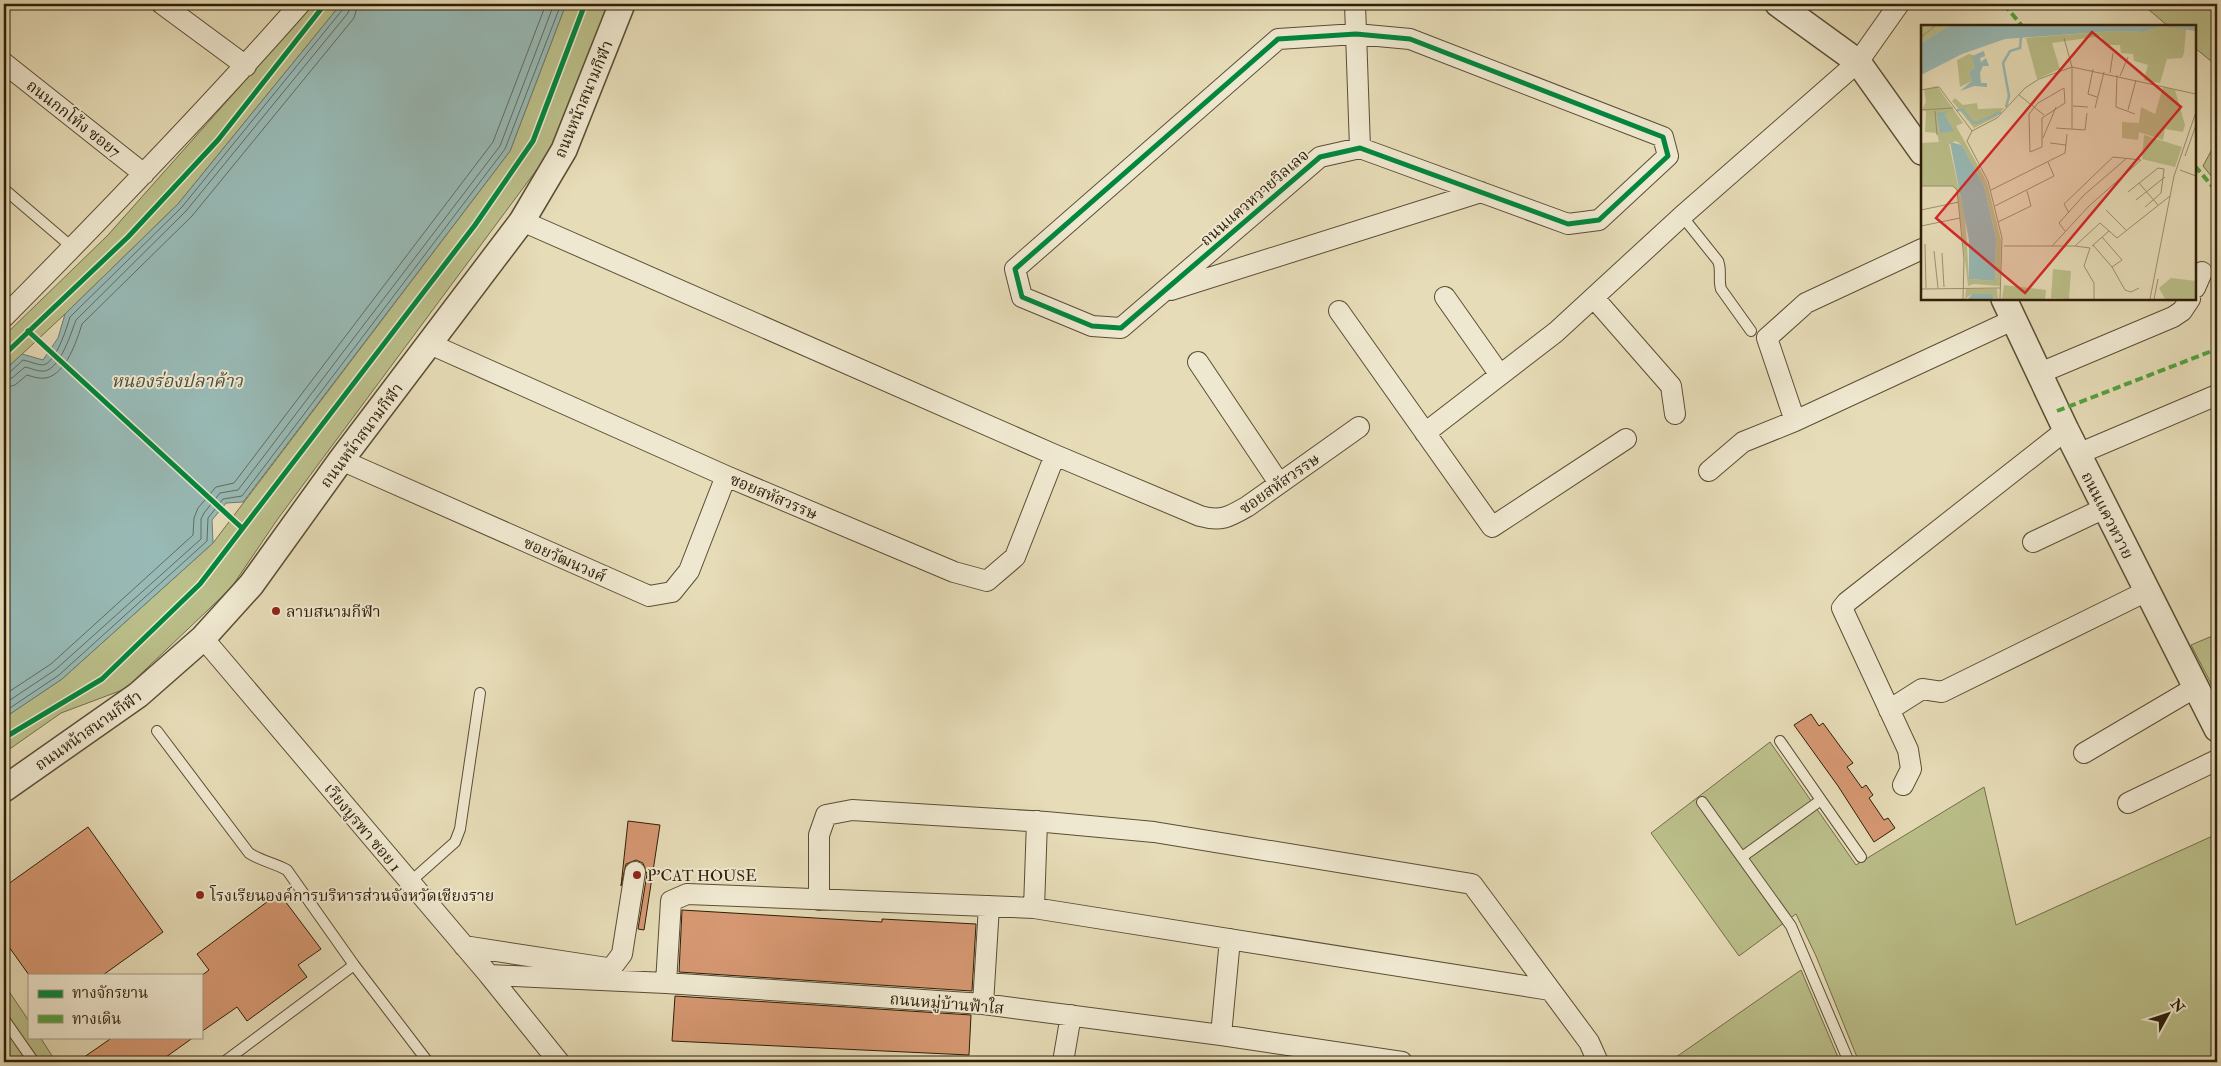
<svg xmlns="http://www.w3.org/2000/svg" width="2221" height="1066" viewBox="0 0 2221 1066" font-family="'IM FELL Double Pica','Noto Serif Thai',serif">
  <rect width="100%" height="100%" fill="#e6dcb7"/>
  <filter id="stains"><feTurbulence type="fractalNoise" baseFrequency=".004" numOctaves="4"/><feColorMatrix values="0 0 0 0 .2 0 0 0 0 .09 0 0 0 0 .02 0 0 0 .5 -.17"/></filter>
  <radialGradient id="worn" r=".72"><stop offset=".6" stop-color="#630" stop-opacity="0"/><stop offset="1" stop-color="#630" stop-opacity=".3"/></radialGradient>
  <path fill="#bbbf8a" stroke="#746e49" d="M310 4H341L178 204 65 314 4 371V336L108 235 251 74Z
    M566 4H612L552 149 277 520 231 588 125 689 61 713 4 753V718L62 679 213 543 510 151Z
    M2142 4H2214L2217 7V66L2195 48V26H2168Z
    M2217 140V183L2203 166Z
    M2217 634V695L2191 645Z
    M1770 742 1856 865 1984 787 2016 925 2217 834V1047L2207 1062H1859L1816 956 1796 914 1739 956 1651 833Z
    M1801 970 1840 1062H1669Z
    M4 984 29 1021V1037H40L56 1062H4Z"/>
  <path fill="#98bab6" stroke="#6d7c70" d="M341 4H566L510 151 243 502 226 503 212 520 213 543 62 679 4 718V371L22 354 43 360 58 338 65 314 178 204Z"/>
  <g fill="none" stroke-linecap="round" stroke-linejoin="round">
    <path stroke="#626c5f" stroke-width="1" d="M4 374 9 373 23 360C29 361 37 365 43 365 56 363 67 327 70 317L182 207 343 9 345 4
      M4 380 12 378 25 367C31 368 38 372 45 371 61 367 71 333 76 320L186 211 348 13 351 4
      M4 388 15 385 27 375C33 377 40 379 46 378 66 374 77 340 82 324L192 216 354 18 358 4
      M4 695 51 664 193 535 194 518 198 508 216 487 234 483 493 142 546 4
      M4 704 55 670 201 539V519L204 513 220 493 238 490 500 146 554 4
      M4 712 59 675 207 541 208 518 223 499 242 496 505 149 561 4"/>
  </g>
  <path fill="#d69872" stroke="#2d1e08" d="M1811 714 1819 726 1823 723 1845 753 1853 763 1847 767 1862 788 1866 785 1873 795 1869 798 1884 820 1888 818 1895 828 1874 842 1838 786 1794 725Z
    M628 821 660 825 644 930 638 929 647 874 643 863 636 860 626 864 621 886Z
    M88 827 163 932 103 975H29L4 940V887Z
    M279 893 321 949 298 965 307 977 247 1021 237 1007 201 1032V976L209 970 197 954Z
    M682 910 882 922V919L976 924 972 991 679 972Z
    M675 996 971 1015 969 1055 672 1041Z
    M113 1037H194L159 1062H77Z"/>
  <g fill="none" stroke-linecap="round" stroke-linejoin="round">
    <g stroke="#5b4e34" stroke-width="12">
      <path id="service" d="M4 189 73 248
        M1682 216 1718 261C1722 270 1718 279 1721 289L1751 331
        M157 731 249 853C261 861 274 863 287 870L354 965 428 1062
        M1821 800 1861 857
        M1702 802 1791 926 1849 1062
        M1742 857 1821 800 1780 741
        M410 882 455 842 460 829 480 693
        M4 1019 34 1062
        M224 1062 354 965"/>
    </g>
    <g stroke="#5b4e34" stroke-width="22">
      <path id="minor" d="M162 4 246 66
        M1355 4 1360 148
        M1356 34 1410 39 1663 137 1668 156 1599 220 1568 224 1360 148 1320 157 1121 328 1092 326 1022 297 1015 269 1278 39Z
        M4 63 144 174
        M522 221 1055 455 1200 516C1221 522 1229 517 1248 506L1359 427
        M2195 288 2202 272
        M1171 290 1481 192
        M1445 297 1500 375
        M1594 298 1671 386 1675 414
        M1339 311 1492 527 1626 439
        M4 317C105 215 205 112 300 4
        M430 344 726 476 954 572 987 581 1015 557 1055 455
        M1198 362 1279 483
        M2040 373 2173 317 2182 311 2190 299
        M1795 421 1767 338 1806 303 1922 249
        M1425 433 1556 332 1682 216 1858 62 1899 4
        M2078 454 2217 395
        M341 460 649 596 672 592 689 571 726 476
        M1709 471 1743 442 1795 421 2015 319
        M2033 542 2105 508
        M203 638 489 975 559 1062
        M1889 710 1922 689 1942 692 2147 591
        M2084 753 2196 687
        M1903 785 1911 769 1908 750 1842 608 1847 602 2066 430
        M2128 803 2217 760
        M819 900V835L826 815 852 810 1046 822 1154 832 1472 884 1589 1042 1598 1062
        M1034 908 1037 821
        M464 946 607 968 613 966 622 954 635 872
        M489 975 666 983 983 1004 1221 1035 1402 1062
        M666 983 671 901 687 894 1034 908 1550 990
        M983 1004 989 906
        M1221 1035 1230 939
        M1063 1062 1071 1015"/>
    </g>
    <g stroke="#5b4e34" stroke-width="28">
      <path id="tertiary" d="M1778 4 1858 62 1922 152
        M2004 299 2066 430 2217 729
        M4 789 138 695 203 638 251 585 341 460 522 221 564 150 622 4"/>
    </g>
    <use href="#service" stroke="#efe8d0" stroke-width="10"/>
    <use href="#minor" stroke="#efe8d0" stroke-width="20"/>
    <use href="#tertiary" stroke="#efe8d0" stroke-width="25"/>
    <path stroke="#52a23e" stroke-width="4" stroke-dasharray="8 4" stroke-linecap="butt" d="M2004 4 2022 26
      M2195 166 2217 192
      M2057 411 2217 349
      M2007 1057 2009 1062"/>
    <g stroke="#efe8d0" stroke-width="8">
      <path id="cycleway" d="M1356 34 1410 39 1663 137 1668 156 1599 220 1568 224 1360 148 1320 157 1121 328 1092 326 1022 297 1015 269 1278 39Z
        M28 331 242 528
        M4 355 128 237 218 140 325 4
        M4 738 102 679 200 584 475 225 533 141 585 4"/>
    </g>
    <use href="#cycleway" stroke="#00873e" stroke-width="5"/>
  </g>
  <g fill="#8f2418" stroke="#efe8d0" stroke-width="2">
    <circle cx="276" cy="611" r="5"/>
    <circle cx="637" cy="875" r="5"/>
    <circle cx="200" cy="895" r="5"/>
  </g>
  <g text-anchor="middle" stroke-width="4" stroke-linejoin="round" paint-order="stroke">
    <g font-size="16" fill="#2d1e08" stroke="#efe8d0">
      <text transform="translate(583 99) rotate(-67)" y="6">ถนนหน้าสนามกีฬา</text>
      <text transform="translate(74 118) rotate(38)" y="6">ถนนกกโท้ง ซอย7</text>
      <text transform="translate(1254 197) rotate(-41)" y="6">ถนนแควหวายวิลเลจ</text>
      <text transform="translate(361 435) rotate(-53)" y="6">ถนนหน้าสนามกีฬา</text>
      <text transform="translate(1279 483) rotate(-35)" y="6">ซอยสหัสวรรษ</text>
      <text transform="translate(774 496) rotate(23)" y="6">ซอยสหัสวรรษ</text>
      <text transform="translate(2108 515) rotate(63)" y="6">ถนนแควหวาย</text>
      <text transform="translate(565 559) rotate(24)" y="6">ซอยวัฒนวงศ์</text>
      <text transform="translate(88 730) rotate(-35)" y="6">ถนนหน้าสนามกีฬา</text>
      <text transform="translate(363 827) rotate(50)" y="6">เวียงบูรพา ซอย 1</text>
      <text transform="translate(947 1003) rotate(5)" y="6">ถนนหมู่บ้านฟ้าใส</text>
    </g>
    <g font-size="16" fill="#2d1e08" stroke="#efe8d0" text-anchor="start">
      <text x="286" y="617">ลาบสนามกีฬา</text>
      <text x="647" y="881">P'CAT HOUSE</text>
      <text x="210" y="901">โรงเรียนองค์การบริหารส่วนจังหวัดเชียงราย</text>
    </g>
    <g font-size="18" font-style="italic" fill="#4d4d3c" stroke="#efe8d0">
      <text x="177" y="387">หนองร่องปลาค้าว</text>
    </g>
  </g>
  <g transform="translate(1921 25)">
    <rect width="275" height="275" fill="#e6dcb7"/>
    <path d="M0 1H28L0 18ZM240 1 265 4 263 28 261 33 246 34 239 58 223 55 227 40 213 36 212 29 200 28 199 20H184L180 11 131 18 139 44 116 54 105 13 193 6 223 7ZM48 29 52 30 54 43 48 47 51 56 39 62 36 35ZM16 61 42 98 35 101 66 157 80 215 79 261 53 259 47 261 36 165 31 161H0V118L18 117 16 108 4 107 5 86 1 85 5 77 3 64ZM35 116 41 120 63 161 75 213 74 256 48 254 44 192 28 119ZM242 62 254 65 264 100 262 107 244 104 242 115 218 107 217 115 201 113V97L218 98 220 82 234 89ZM34 73 42 80 56 78 57 84 83 83 75 92 53 103 31 76ZM223 110 261 122 254 142 221 134ZM132 244 150 246 148 274 130 273ZM250 253 275 256V274H244L238 263ZM83 260 125 265 124 274H81ZM45 264H76L77 274 51 269 44 274Z" fill="#bbbf8a" fill-rule="evenodd"/>
    <path d="M28 1H275V6L240 1 223 7 193 6 84 14 41 29 0 50V18ZM63 26 64 31 59 33 60 37 65 33 68 41H62L59 48 60 58H66V62L53 61 39 66 51 56 48 47 54 43 51 31ZM29 86 23 89 33 106 19 108 16 88ZM29 117 41 120 63 161 75 213 74 256 48 254V215ZM51 269H71L72 274H47Z" fill="#98bab6"/>
    <path fill="none" stroke="#98bab6" stroke-width="2.5" d="M85 82 88 71 82 38 89 26 99 23 100 12M36 85H42L51 97 56 98 80 87"/>
    <path fill="none" stroke="#9c9071" stroke-width="1" d="M0 12 14 1M143 13 151 42V104M172 44 167 69 176 72M189 48 192 28M196 50 195 82 214 89M199 51 207 32M143 63 144 78 121 93V122L109 127 108 89 117 78ZM0 65 18 62 51 106 76 93 104 63 118 54 151 42 275 69M98 70 123 90M152 81 167 82M174 83 183 47M0 85 32 83M207 85 215 55M14 86 16 110M135 103 164 105 166 88M51 106 46 116 67 156 81 213 79 274M122 113 135 82M129 118 145 120M264 131 275 100M259 145 275 151M218 158 237 180M0 161H32L36 165 43 234 42 274M70 165 144 128 146 109M207 167 237 143 243 144 240 168 224 182M215 175 244 152M74 181 133 151 127 137M0 185 38 177M185 185 206 206M148 188 143 179 192 132 220 135M77 197 110 181 106 166M0 201 39 193M144 206 138 198 163 170 206 133M181 212 201 235 191 242M4 219 5 263M172 220 191 242 204 265 210 267 218 263M83 221H154L179 198 196 213 249 171M131 221 168 181 220 135M154 221 169 223 163 241 173 258V274M171 221 188 206M13 226 17 263M21 228 23 262M0 264 80 263M229 274 253 151 275 87M233 274 237 254"/>
    <path fill="#d62828" fill-opacity="0.15" stroke="#d62828" stroke-width="2.5" d="M171 7 260 82 104 268 15 193Z"/>
    <rect width="275" height="275" fill="none" stroke="#2d1e08" stroke-width="2.5"/>
  </g>
  <rect width="2221" height="1066" fill="none" stroke="#e6dcb7" stroke-width="20"/>
  <rect x="5" y="5" width="2211" height="1056" fill="none" stroke="#2d1e08" stroke-width="2.5"/>
  <rect x="10" y="10" width="2201" height="1046" fill="none" stroke="#2d1e08"/>
  <rect x="28" y="974" width="175" height="65" fill="#efe8d0" stroke="#a19780"/>
  <rect x="38" y="990" width="25" height="8" fill="#00873e" stroke="#a19780"/>
  <text x="72" y="998" font-size="15" fill="#2d1e08">ทางจักรยาน</text>
  <rect x="38" y="1015" width="25" height="8" fill="#52a23e" stroke="#a19780"/>
  <text x="72" y="1024" font-size="15" fill="#2d1e08">ทางเดิน</text>
  <g transform="translate(2168 1014) rotate(50)" stroke="#efe8d0" stroke-width="4" paint-order="stroke">
  <path d="M0-4L9 19L0 12L-9 19Z" fill="#2d1e08"/>
  <text y="-8" font-size="14" font-weight="bold" text-anchor="middle" fill="#2d1e08">N</text>
  </g>
  <rect width="100%" height="100%" filter="url(#stains)"/>
  <rect width="100%" height="100%" fill="url(#worn)"/>
</svg>
